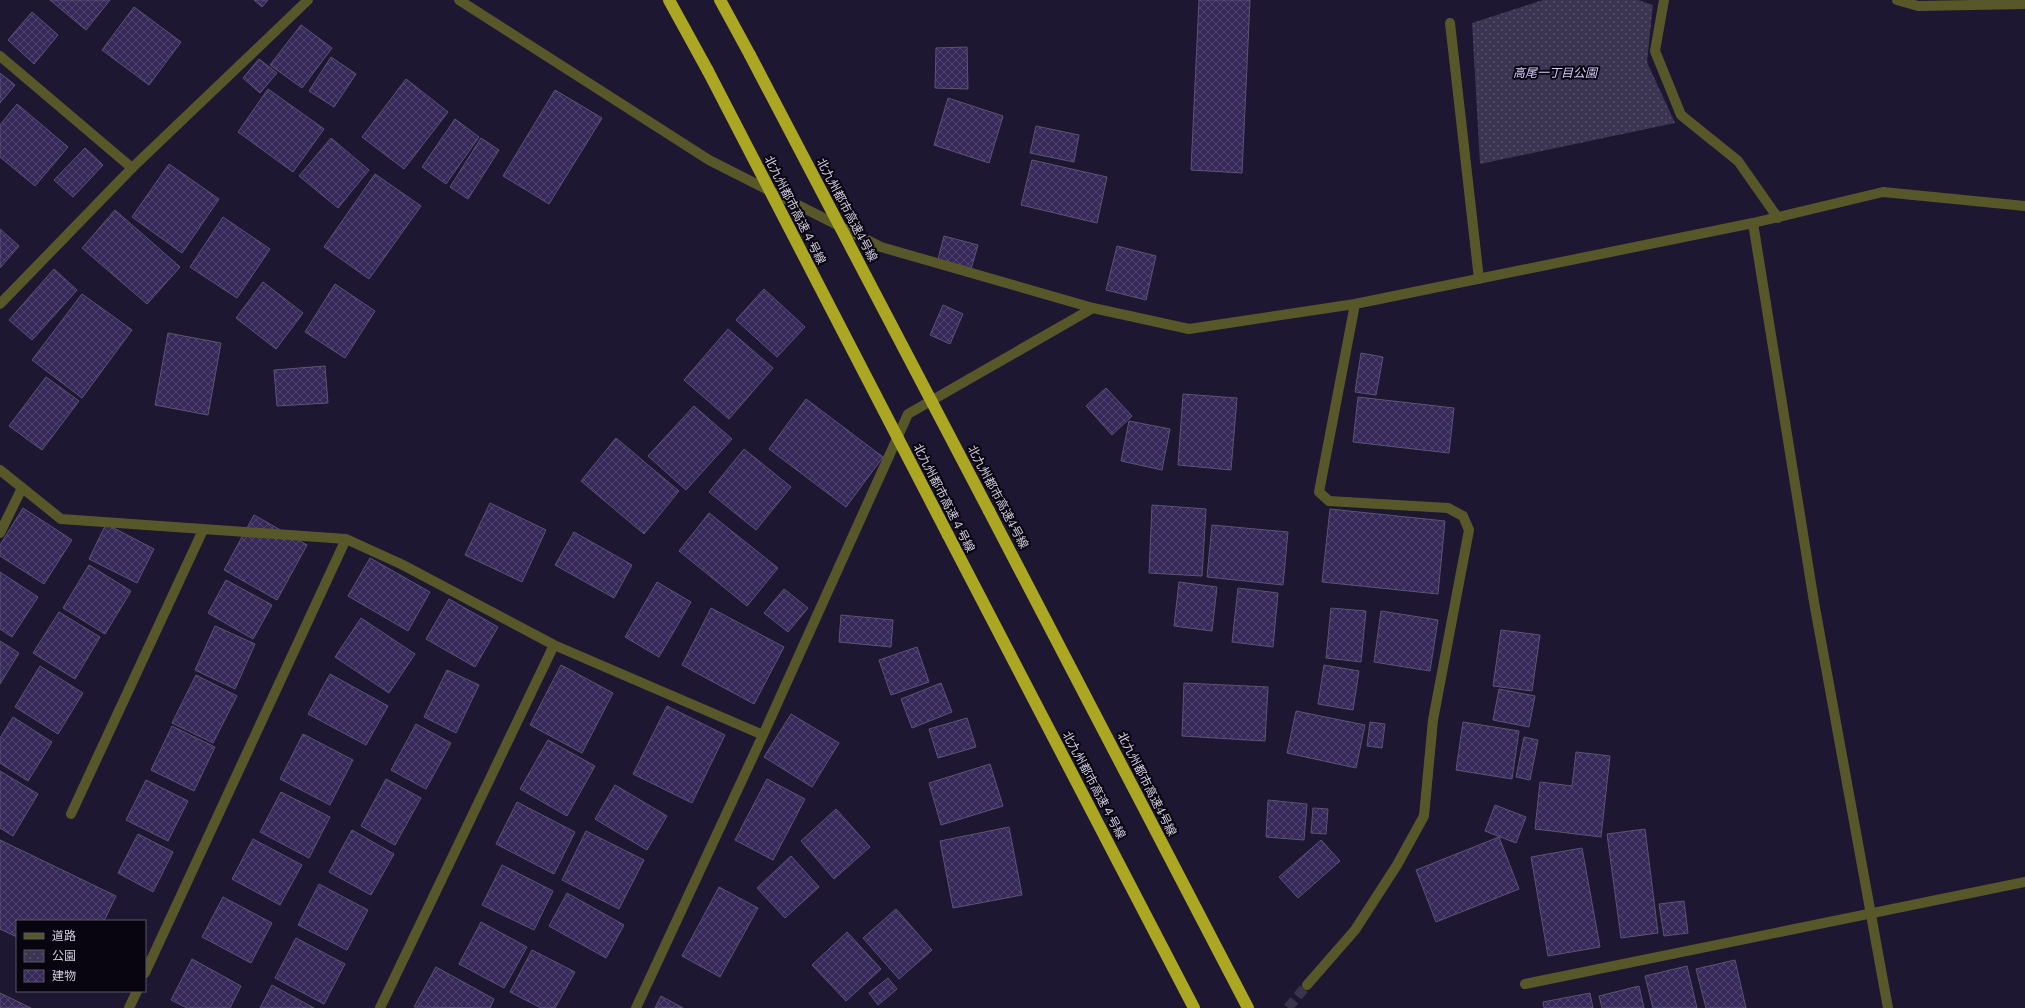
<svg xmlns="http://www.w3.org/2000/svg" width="2025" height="1008" viewBox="0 0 2025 1008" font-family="'Libre Baskerville','Noto Sans JP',serif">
  <defs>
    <pattern id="park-dots" width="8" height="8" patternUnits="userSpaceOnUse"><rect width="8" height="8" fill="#3c3552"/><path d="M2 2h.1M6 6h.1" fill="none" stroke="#57516b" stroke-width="1.8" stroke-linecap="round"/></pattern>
    <pattern id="building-cross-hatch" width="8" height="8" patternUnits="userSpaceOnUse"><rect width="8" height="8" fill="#362858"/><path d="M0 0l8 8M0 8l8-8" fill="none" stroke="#524670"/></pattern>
  </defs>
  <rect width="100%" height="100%" fill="#1e1731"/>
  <path fill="url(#park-dots)" d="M1543 0H1638L1653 5 1647 62 1675 123 1480 164 1472 23Z"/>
  <path fill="url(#building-cross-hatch)" stroke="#5b5473" d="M50 0H110L86 30Z
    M254 0H268L262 7Z
    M1199 0H1250L1242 173 1191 170Z
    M134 7 181 42 149 85 102 50Z
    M32 12 58 35 34 64 8 40Z
    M301 25 332 48 302 88 270 65Z
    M967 47 968 89 935 88 936 48Z
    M331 57 356 74 334 107 309 91Z
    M259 59 277 73 260 93 243 78Z
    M0 73 15 85 0 103Z
    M406 79 448 112 404 169 362 137Z
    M268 89 324 129 293 172 238 132Z
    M555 90 602 118 549 204 503 176Z
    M948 98 1003 116 989 163 934 145Z
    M17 104 68 147 35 186 0 157V125Z
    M455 119 479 137 446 184 422 167Z
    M1036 126 1079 135 1074 162 1030 153Z
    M331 138 369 170 338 208 299 176Z
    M481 138 499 150 468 199 450 187Z
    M85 148 103 165 73 197 54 180Z
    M1032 160 1107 177 1097 223 1021 205Z
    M169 164 219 199 182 253 132 217Z
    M375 174 421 206 369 279 324 247Z
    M115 210 180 267 147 304 82 248Z
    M223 217 270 249 237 298 190 267Z
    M0 229 19 246 0 268Z
    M944 236 978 245 969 276 936 267Z
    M1117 246 1156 256 1146 300 1106 290Z
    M54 269 77 290 32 340 9 320Z
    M263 282 303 313 276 349 236 318Z
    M335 284 375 311 345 358 305 332Z
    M764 289 805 327 777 357 736 320Z
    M82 294 132 330 82 398 32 360Z
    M943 305 963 314 950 344 930 335Z
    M728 329 773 368 729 419 684 380Z
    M168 333 221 343 208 415 155 405Z
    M1361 353 1383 357 1376 395 1355 392Z
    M325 366 328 403 277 406 274 370Z
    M46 377 79 401 42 450 9 426Z
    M1106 388 1132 416 1112 435 1086 406Z
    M1183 394 1237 398 1231 470 1178 465Z
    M1358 397 1454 408 1449 453 1353 442Z
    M806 399 883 457 846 507 769 449Z
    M694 406 732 439 686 490 648 456Z
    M1129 421 1170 429 1162 470 1121 461Z
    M616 438 679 491 644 534 581 481Z
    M744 449 791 487 756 530 709 492Z
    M490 503 546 530 522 582 465 555Z
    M1152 505 1206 509 1202 576 1149 573Z
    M23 508 72 540 44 584 0 556V545Z
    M1330 509 1445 521 1438 594 1322 582Z
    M709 513 778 568 747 606 679 551Z
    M254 515 307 545 277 600 224 570Z
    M106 524 154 549 137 583 89 559Z
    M1212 525 1288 532 1283 585 1207 577Z
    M574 532 632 565 614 598 555 565Z
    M370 558 430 592 408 631 348 596Z
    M89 565 131 591 105 634 63 608Z
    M0 572 38 597 12 637 0 629Z
    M226 580 272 605 253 639 208 613Z
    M657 582 691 602 659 657 625 637Z
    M1179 582 1217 587 1212 631 1174 626Z
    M1238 588 1278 593 1273 647 1232 642Z
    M784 589 808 608 788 632 764 613Z
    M449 599 498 627 475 667 426 639Z
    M711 608 784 647 754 704 682 665Z
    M1331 608 1366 611 1361 662 1326 658Z
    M1381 611 1438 620 1430 671 1374 662Z
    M59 612 100 637 75 679 33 653Z
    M841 615 893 620 891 647 839 642Z
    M361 618 415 654 389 693 335 657Z
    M215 626 255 644 235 689 195 670Z
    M1501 630 1540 635 1532 691 1493 686Z
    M0 641 19 653 0 684Z
    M917 647 929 682 891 695 879 660Z
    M561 665 613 693 582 753 530 725Z
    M1324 665 1359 671 1353 710 1318 704Z
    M40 666 83 693 58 734 15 707Z
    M447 670 479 685 456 733 424 717Z
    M330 674 388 706 366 745 308 714Z
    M196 675 237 696 213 743 172 723Z
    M941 683 952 712 912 728 901 699Z
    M1184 683 1268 687 1265 741 1182 736Z
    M1499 689 1535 696 1529 727 1493 720Z
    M667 706 725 735 692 803 633 774Z
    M1296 711 1365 725 1356 768 1287 753Z
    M791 714 839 743 812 787 764 757Z
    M13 717 52 742 28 781 0 763V738Z
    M967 718 976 747 938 758 929 729Z
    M1370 722 1385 724 1382 748 1367 746Z
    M1463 722 1519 731 1512 779 1456 770Z
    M416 724 451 743 426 789 391 770Z
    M172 726 215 747 194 791 151 770Z
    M303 734 353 760 330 805 280 779Z
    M1524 737 1538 740 1530 780 1516 777Z
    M548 740 595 766 567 816 520 789Z
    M1576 752 1610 756 1601 837 1535 829 1540 782 1572 786Z
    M990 764 1003 806 941 825 929 783Z
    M0 771 38 794 13 836 0 828Z
    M386 779 421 798 395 845 361 826Z
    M767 779 805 799 773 860 735 840Z
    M146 780 188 801 168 841 126 820Z
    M615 785 667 816 647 850 595 819Z
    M281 792 330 817 309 858 260 832Z
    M1268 800 1307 804 1304 840 1266 837Z
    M517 802 575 832 554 874 496 844Z
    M1495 805 1526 817 1516 843 1485 831Z
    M1313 808 1328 809 1326 834 1311 833Z
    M836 809 870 847 834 879 801 841Z
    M1009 827 1022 895 953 908 940 841Z
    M1645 829 1658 933 1621 938 1607 834Z
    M352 830 394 854 371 895 329 872Z
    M586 831 644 860 619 909 562 880Z
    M138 834 173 852 153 892 118 873Z
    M1499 837 1519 889 1436 922 1416 870Z
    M253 839 302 865 280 905 232 879Z
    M0 840 116 896 104 921H17V937L0 929Z
    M1321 840 1340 861 1298 898 1279 877Z
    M1582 848 1600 947 1548 956 1531 857Z
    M791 856 819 887 785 918 757 888Z
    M502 865 553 891 534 930 482 905Z
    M319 884 368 910 347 950 298 925Z
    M719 887 758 908 720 977 682 956Z
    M567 893 624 925 606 958 549 926Z
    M223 897 272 923 251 963 202 937Z
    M1684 901 1688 933 1664 936 1659 904Z
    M896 909 932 950 899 979 863 938Z
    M481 922 527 947 504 988 459 964Z
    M847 932 881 969 846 1001 812 965Z
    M296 938 345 964 324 1004 275 978Z
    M532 950 575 972 555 1008H541L510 992Z
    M192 959 241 986 230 1008H187L171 1000Z
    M1735 960 1746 1008H1706L1696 969Z
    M1687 966 1697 1008H1653L1645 976Z
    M436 967 494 999 490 1008 414 1007Z
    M888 978 897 989 878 1005 869 993Z
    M272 985 314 1008H260Z
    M1639 986 1644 1008H1602L1599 996Z
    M0 993 31 1008H0Z
    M1590 993 1593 1008H1544L1543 1002Z
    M661 996 683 1008H655Z"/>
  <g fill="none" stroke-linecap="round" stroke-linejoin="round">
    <path stroke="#39334b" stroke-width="10" stroke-dasharray="10 5" stroke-linecap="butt" d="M1288 1008 1307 985"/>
    <path stroke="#57572a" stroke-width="10" d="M1664 0 1655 51 1681 115 1738 161 1778 218
      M1450 23 1479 279
      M0 56 132 168
      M0 533 22 488
      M1525 984 2025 882"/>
    <path stroke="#57572a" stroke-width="10" d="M459 0 709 160 881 247 1093 308 1189 329 1355 304 1753 223 1883 192 2025 206
      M1897 0 1918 6 2025 4
      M1753 223 1814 602 1888 1008
      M0 304 132 168 308 0
      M0 470 61 519 346 539 401 564 554 645 763 735
      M71 814 203 530
      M145 973 346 539
      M1307 985 1355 930 1397 865 1424 816 1433 720 1469 530 1463 516 1448 508 1329 501 1319 492 1355 304
      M129 1008 137 991
      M380 1008 554 645
      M636 1008 763 735 908 414 1093 308"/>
    <path stroke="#aba723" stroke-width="12" d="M669 0 708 71
      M720 0 750 55
      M989 511 1248 1008
      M948 535 1194 1008"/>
    <path stroke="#aba723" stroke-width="12" d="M750 55 989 511
      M708 71 948 535"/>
  </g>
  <g text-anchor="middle" stroke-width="4" stroke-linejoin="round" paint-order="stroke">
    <g font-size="12" font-style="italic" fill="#d8cdfe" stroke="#080510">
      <text x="1555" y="77">高尾一丁目公園</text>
    </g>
    <g font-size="12" fill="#d3cfe1" stroke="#080510">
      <text transform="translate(795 210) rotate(63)" y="4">北九州都市高速４号線</text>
      <text transform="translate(847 210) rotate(62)" y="4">北九州都市高速4号線</text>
      <text transform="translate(998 497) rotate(62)" y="4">北九州都市高速4号線</text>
      <text transform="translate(944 498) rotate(63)" y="4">北九州都市高速４号線</text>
      <text transform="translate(1147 784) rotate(63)" y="4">北九州都市高速4号線</text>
      <text transform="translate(1094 785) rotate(62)" y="4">北九州都市高速４号線</text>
    </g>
  </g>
  <rect x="16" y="920" width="130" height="72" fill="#080510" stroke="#595664"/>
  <rect x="24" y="933" width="20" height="6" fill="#57572a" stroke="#595664"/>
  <text x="52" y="940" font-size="12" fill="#d3cfe1">道路</text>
  <rect x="24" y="950" width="20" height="12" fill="url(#park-dots)" stroke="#595664"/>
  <text x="52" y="960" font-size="12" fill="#d3cfe1">公園</text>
  <rect x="24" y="970" width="20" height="12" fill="url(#building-cross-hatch)" stroke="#595664"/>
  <text x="52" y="980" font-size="12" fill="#d3cfe1">建物</text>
</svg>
